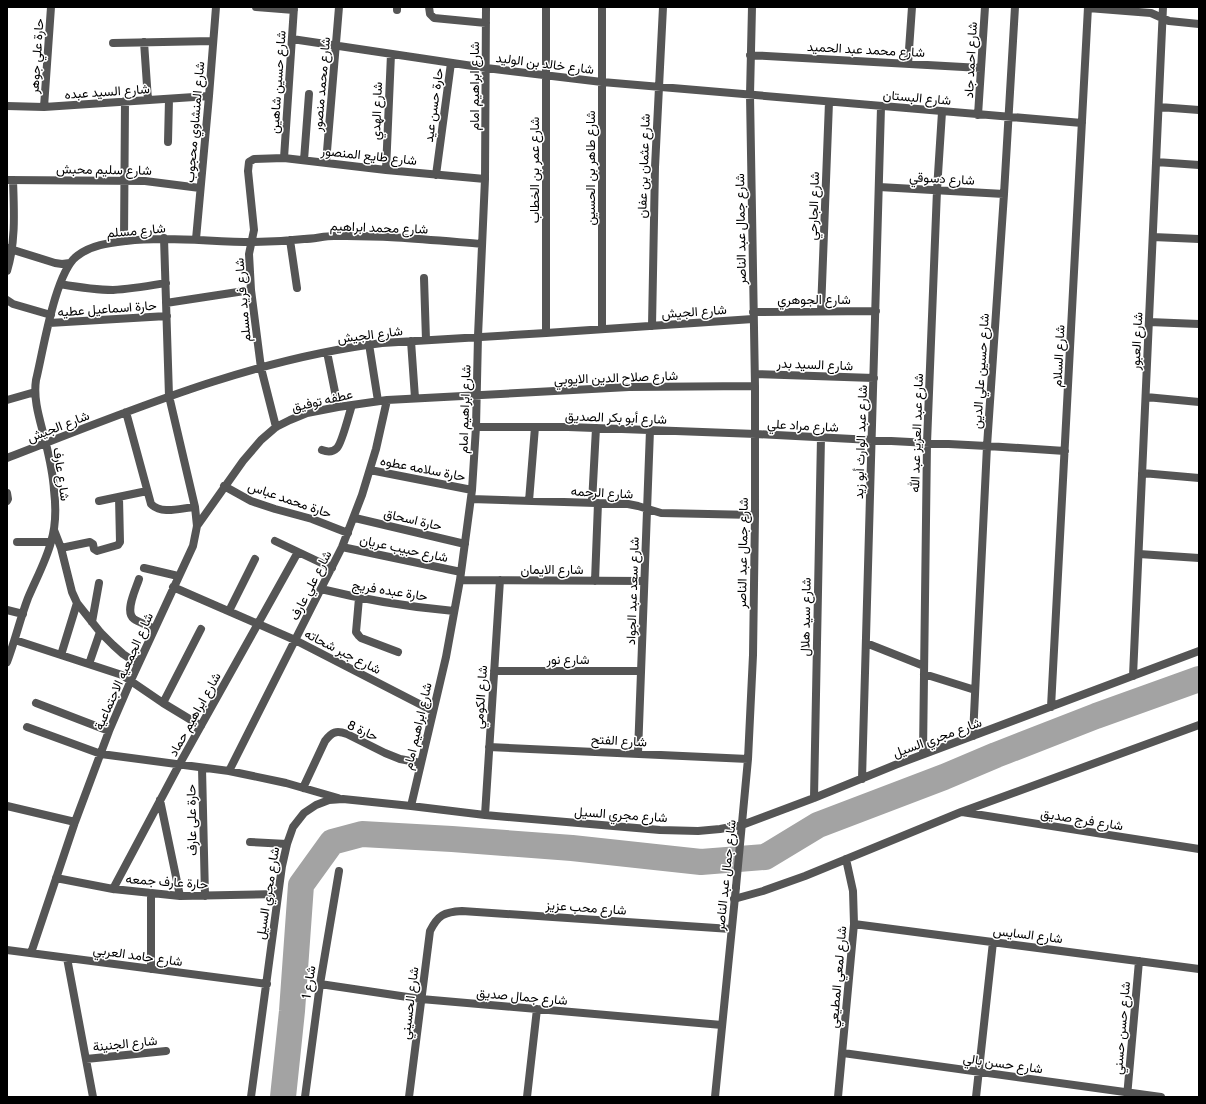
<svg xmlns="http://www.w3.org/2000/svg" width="1206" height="1104" viewBox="0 0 1206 1104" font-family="Cabin,Vazirmatn,sans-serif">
  <rect width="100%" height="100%" fill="#fff"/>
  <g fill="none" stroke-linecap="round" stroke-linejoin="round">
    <path stroke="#a3a3a3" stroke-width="26" d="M283 1097 292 1011 301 885 332 842 362 834 452 839 572 848 701 862 765 857 818 825 944 777 996 755 1096 716 1199 679"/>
    <path stroke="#555" stroke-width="8" d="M256 7 294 10
      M397 7V10
      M429 7 430 14 434 18 486 23
      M546 7V333
      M602 7V329
      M1088 8 1151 13 1169 21 1199 24
      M292 39 486 68 602 82 1082 123
      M144 42 148 100
      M113 43 213 41
      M750 55 981 68
      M908 64 912 7
      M7 106 44 107 209 96
      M44 107 51 7
      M1159 107 1199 110
      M978 115 985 7
      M168 142 169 99
      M284 158 294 7
      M304 160 309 94
      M1156 162 1199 165
      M326 163 339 7
      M386 170 391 54
      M436 175 451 63
      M7 180 145 181 200 188
      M879 187 1004 194
      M1153 237 1199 239
      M196 239 209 96 216 7
      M290 240 297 288
      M124 241 125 101
      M7 248 55 263 62 264 70 263
      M7 271C16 242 14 210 13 180
      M424 278 426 340
      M60 284C77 287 95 290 113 290 131 289 148 286 166 283
      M7 300 13 304 51 315
      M166 303 251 290
      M821 311 829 102
      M753 312 876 311
      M1149 322 1199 324
      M49 323 167 316
      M652 326 655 167 663 7
      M411 341 415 398
      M369 344 378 401
      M327 352 338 407
      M755 374 874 378
      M1146 397 1199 402
      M7 400 35 392
      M126 412 151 504C162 515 181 508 195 507
      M276 427 261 368 251 290 249 254 254 230 248 171 249 162 254 159 284 158 386 170 485 179
      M476 427H568L756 434 987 446 1065 451
      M322 450C327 452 332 453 337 448 342 443 349 414 352 405
      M7 458C129 411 251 359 382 343L546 333 753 319
      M370 470 472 490
      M1142 473 1199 478
      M224 486 251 501 275 509 312 519 348 533
      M7 493 8 499 7 501
      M471 499 628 504 638 506 661 513 755 515
      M99 501 147 491
      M529 501 535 427
      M592 503 596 428
      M355 518 465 544
      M197 526 243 461 261 440 276 427 290 420 307 413 338 407 387 400 629 387 755 386
      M54 530 61 548 72 592 77 603 100 632 113 645 123 654 138 664
      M275 541 332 568
      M17 542H51
      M342 547 461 572
      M61 548 90 542 93 544 94 549 97 551 118 545 120 542 119 497
      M1139 554 1199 558
      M144 568 178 576
      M139 579C136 589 124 612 134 619 140 623 148 625 154 629
      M460 580 644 581
      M595 581 598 503
      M173 587 295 640 433 711
      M321 589C365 600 409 607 454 611
      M359 598 356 632 359 636 361 638 398 652
      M7 610 23 614
      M229 611 255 559
      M92 622 99 583
      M15 640 122 675 163 703 201 726
      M866 643 924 666
      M61 655 77 603
      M7 662C15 641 20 619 28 598 36 579 46 561 51 542 56 526 56 507 54 490 53 473 49 456 45 440 40 420 33 400 36 380 43 352 55 272 77 256 91 245 109 243 126 241 168 236 210 242 253 242 270 242 287 241 304 239 314 239 324 236 334 236 383 235 432 240 482 244
      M89 664 100 632
      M494 671H641
      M924 674 975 690
      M1133 676 1163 7
      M36 703 109 731
      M163 703 201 629
      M1051 707 1088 7
      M27 727 101 754 229 771 286 783 338 798
      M973 736 987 446 1004 194 1015 7
      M489 747 748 759
      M638 753 650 430
      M923 754 927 443 937 190 942 112
      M202 768 205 896
      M229 771 342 547 362 495 376 449 387 400
      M862 779 881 107
      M303 788 325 741C332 732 336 730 347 734L385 753 400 759 421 763
      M814 798 821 437
      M160 800 180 896
      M7 806 75 822
      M411 806 446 657 460 580 472 490 476 427 478 336 485 179 486 7
      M962 812 1199 849
      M485 815 500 580
      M250 842 287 844
      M56 878 113 889 180 896 278 894
      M736 887 748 759 753 655 755 515V386L750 95 752 7
      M113 889 179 765 298 552
      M734 899 763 891 805 876 961 812 1199 725
      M854 924 1199 969
      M7 950 267 984
      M31 953 75 822 109 731 131 680 193 546 197 526 195 507 169 396 164 238
      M67 958 93 1097
      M151 969V893
      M320 984 421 999 722 1025
      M843 1053 1161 1097
      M86 1059 166 1051
      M251 1097 282 866 287 844 293 827 304 813 316 805 329 800 343 799 411 806 485 815 660 830 698 831 720 829 742 825 814 798 895 765 1199 651
      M305 1097 320 984 339 871
      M409 1097 430 931C438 915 444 912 462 911L731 929
      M527 1097 537 1009
      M838 1097 854 924 853 891 846 859
      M976 1097 993 942
      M1127 1097 1139 961"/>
    <path stroke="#555" stroke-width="8" d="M715 1097 736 887"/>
  </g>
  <g text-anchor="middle" stroke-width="3" stroke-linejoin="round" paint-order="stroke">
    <g font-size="13" fill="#000" stroke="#fff">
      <text transform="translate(866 49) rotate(3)" y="5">شارع محمد عبد الحميد</text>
      <text transform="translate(36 56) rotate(-86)" y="5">حارة علي جوهر</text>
      <text transform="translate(970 60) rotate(-87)" y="5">شارع احمد جاد</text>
      <text transform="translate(545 63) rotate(7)" y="5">شارع خالد بن الوليد</text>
      <text transform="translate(277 82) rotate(-86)" y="5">شارع حسين شاهين</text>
      <text transform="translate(321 84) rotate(-85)" y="5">شارع محمد منصور</text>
      <text transform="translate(474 86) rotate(-90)" y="5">شارع ابراهيم امام</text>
      <text transform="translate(107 91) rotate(-4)" y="5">شارع السيد عبده</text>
      <text transform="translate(917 97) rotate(5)" y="5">شارع البستان</text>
      <text transform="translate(433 105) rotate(-82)" y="5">حارة حسن عيد</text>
      <text transform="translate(376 111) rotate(-88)" y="5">شارع الهدي</text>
      <text transform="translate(194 122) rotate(-85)" y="5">شارع المنشاوي محجوب</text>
      <text transform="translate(369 155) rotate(6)" y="5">شارع طايع المنصور</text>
      <text transform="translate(643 166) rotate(-88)" y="5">شارع عثمان بن عفان</text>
      <text transform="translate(590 168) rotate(-90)" y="5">شارع طاهر بن الحسين</text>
      <text transform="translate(104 169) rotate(1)" y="5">شارع سليم محبش</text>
      <text transform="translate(534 170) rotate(-90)" y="5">شارع عمر بن الخطاب</text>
      <text transform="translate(942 178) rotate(3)" y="5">شارع دسوقي</text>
      <text transform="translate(813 206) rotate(-88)" y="5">شارع الجارحي</text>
      <text transform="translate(379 227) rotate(2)" y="5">شارع محمد ابراهيم</text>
      <text transform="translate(740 229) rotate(-91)" y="5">شارع جمال عبد الناصر</text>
      <text transform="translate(136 230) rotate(-5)" y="5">شارع مسلم</text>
      <text x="814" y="304">شارع الجوهري</text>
      <text transform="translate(242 300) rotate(-95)" y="5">شارع فريد مسلم</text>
      <text transform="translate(107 308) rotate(-4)" y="5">حارة اسماعيل عطيه</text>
      <text transform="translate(694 311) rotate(-4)" y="5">شارع الجيش</text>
      <text transform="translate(370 334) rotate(-7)" y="5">شارع الجيش</text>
      <text transform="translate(1136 341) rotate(-87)" y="5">شارع العبور</text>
      <text transform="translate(1058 356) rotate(-87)" y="5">شارع السلام</text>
      <text transform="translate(815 364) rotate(2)" y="5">شارع السيد بدر</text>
      <text transform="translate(980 371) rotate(-86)" y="5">شارع حسين علي الدين</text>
      <text transform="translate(616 377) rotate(-2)" y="5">شارع صلاح الدين الايوبي</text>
      <text transform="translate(322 400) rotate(-13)" y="5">عطفه توفيق</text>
      <text transform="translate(464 409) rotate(-88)" y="5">شارع ابراهيم امام</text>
      <text transform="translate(616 417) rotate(2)" y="5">شارع أبو بكر الصديق</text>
      <text transform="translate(803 425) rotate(3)" y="5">شارع مراد علي</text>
      <text transform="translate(58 426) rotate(-21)" y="5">شارع الجيش</text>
      <text transform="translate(916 433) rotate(-88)" y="5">شارع عبد العزيز عبد الله</text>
      <text transform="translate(860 442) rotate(-88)" y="5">شارع عبد الوارث أبو زيد</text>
      <text transform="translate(423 468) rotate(11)" y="5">حارة سلامه عطوه</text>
      <text transform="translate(62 474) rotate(82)" y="5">شارع عارف</text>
      <text transform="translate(602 492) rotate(3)" y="5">شارع الرحمه</text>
      <text transform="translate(290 499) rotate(19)" y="5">حارة محمد عباس</text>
      <text transform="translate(413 519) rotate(13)" y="5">حارة اسحاق</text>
      <text transform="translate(404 548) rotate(12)" y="5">شارع حبيب عريان</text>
      <text transform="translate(742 553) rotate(-89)" y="5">شارع جمال عبد الناصر</text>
      <text x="552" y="574">شارع الايمان</text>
      <text transform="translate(310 585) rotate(-63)" y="5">شارع علي عارف</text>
      <text transform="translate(390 590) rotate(9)" y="5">حارة عبده فريج</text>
      <text transform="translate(632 591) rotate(-88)" y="5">شارع سعد عبد الجواد</text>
      <text transform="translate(805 617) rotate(-89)" y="5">شارع سيد هلال</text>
      <text transform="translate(343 651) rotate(27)" y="5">شارع جبر شحاته</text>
      <text x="568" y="664">شارع نور</text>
      <text transform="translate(123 671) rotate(-66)" y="5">شارع الجمعيه الاجتماعية</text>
      <text transform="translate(480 697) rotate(-86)" y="5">شارع الكومي</text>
      <text transform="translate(194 714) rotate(-61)" y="5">شارع ابراهيم حماد</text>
      <text transform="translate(417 726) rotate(-77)" y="5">شارع ابراهيم امام</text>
      <text transform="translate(363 730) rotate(24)" y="5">حارة 8</text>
      <text transform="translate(937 737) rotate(-20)" y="5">شارع مجري السيل</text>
      <text transform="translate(619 740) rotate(3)" y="5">شارع الفتح</text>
      <text transform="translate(621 814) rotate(4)" y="5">شارع مجري السيل</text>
      <text transform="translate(1082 819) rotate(9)" y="5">شارع فرج صديق</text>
      <text transform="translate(191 820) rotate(-91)" y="5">حارة على عارف</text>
      <text transform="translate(725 875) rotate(-84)" y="5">شارع جمال عبد الناصر</text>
      <text transform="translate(167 881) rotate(4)" y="5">حارة عارف جمعه</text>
      <text transform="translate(267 893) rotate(-81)" y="5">شارع مجري السيل</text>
      <text transform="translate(586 907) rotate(4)" y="5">شارع محب عزيز</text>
      <text transform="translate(1028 934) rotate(7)" y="5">شارع السايس</text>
      <text transform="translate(138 955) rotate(8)" y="5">شارع حامد العربي</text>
      <text transform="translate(837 977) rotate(-85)" y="5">شارع لمعي المطيعي</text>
      <text transform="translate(308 982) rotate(-81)" y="5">شارع 1</text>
      <text transform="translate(522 996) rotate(5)" y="5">شارع جمال صديق</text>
      <text transform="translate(409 1003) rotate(-83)" y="5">شارع الحسيني</text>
      <text transform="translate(1121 1028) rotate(-85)" y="5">شارع حسن حسني</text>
      <text transform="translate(125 1043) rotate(-6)" y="5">شارع الجنينة</text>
      <text transform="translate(1003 1063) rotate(8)" y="5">شارع حسن بالي</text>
    </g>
  </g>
  <rect width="1206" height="1104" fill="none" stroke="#000000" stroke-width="16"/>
</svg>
